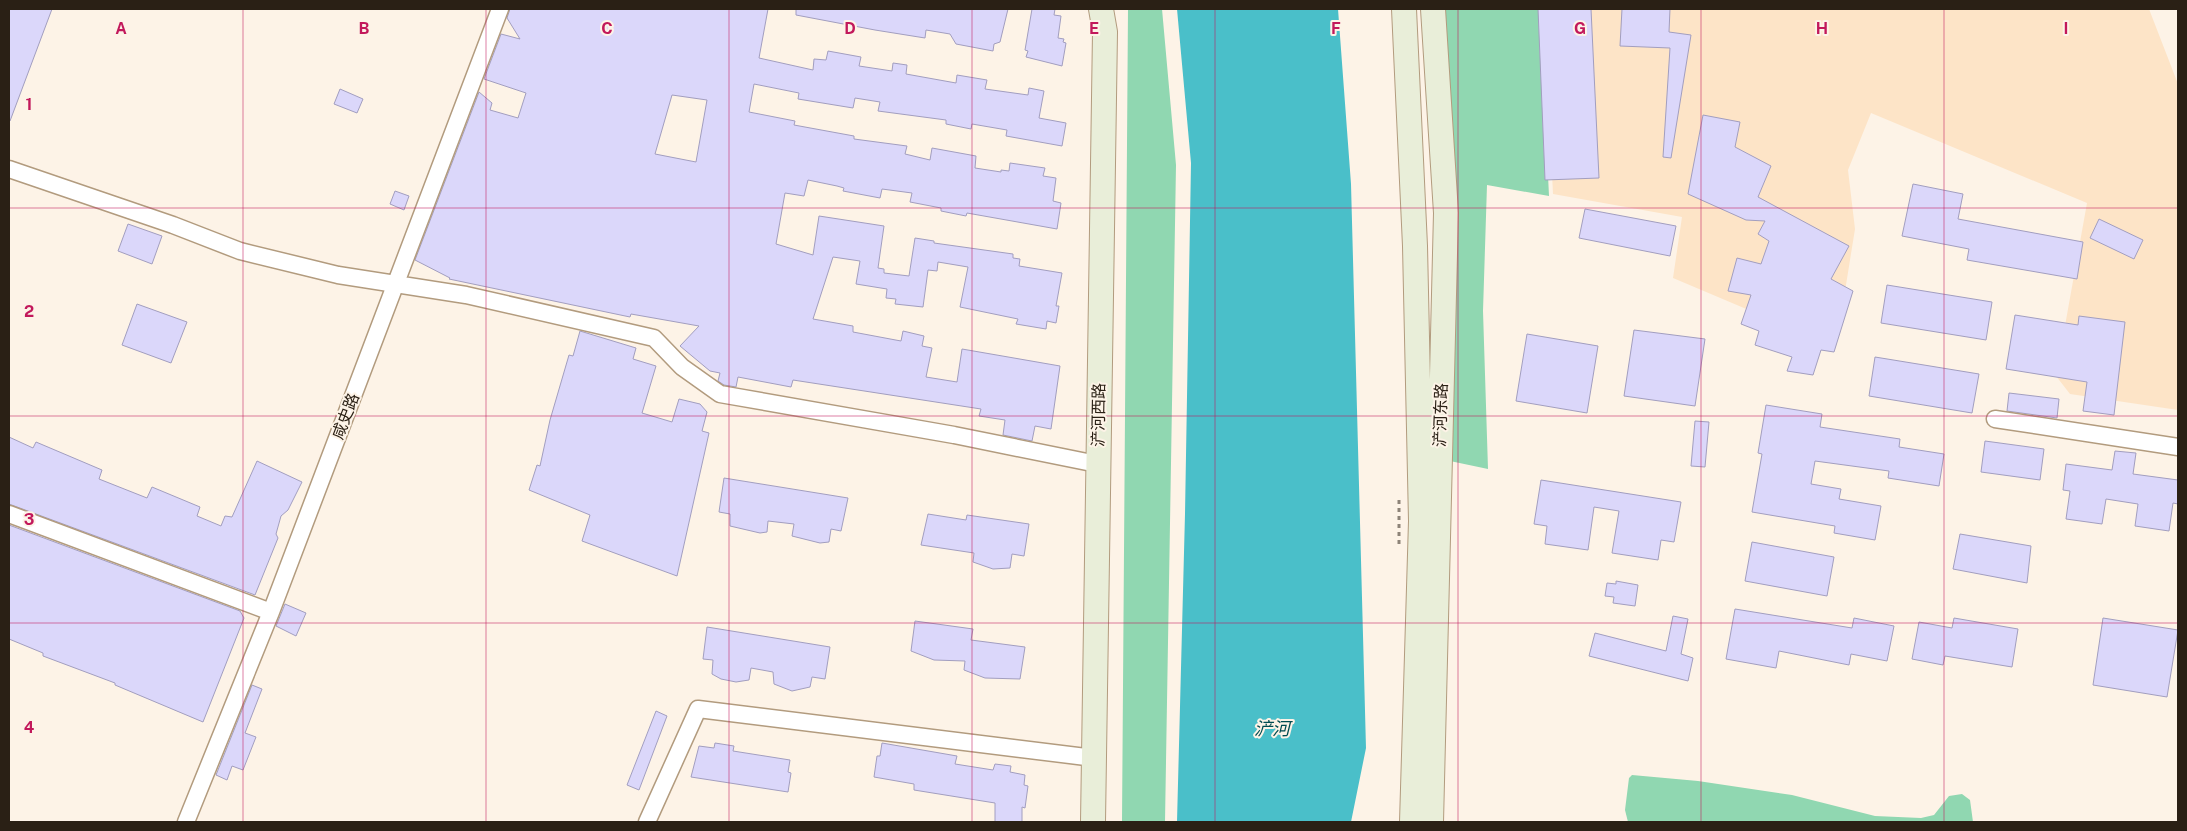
<svg xmlns="http://www.w3.org/2000/svg" width="2187" height="831" viewBox="0 0 2187 831" font-family="'Public Sans','Noto Sans SC',sans-serif">
  <rect width="100%" height="100%" fill="#fdf3e7"/>
  <path fill="#fde4c7" d="M1544 9H2149L2178 84V410L2070 394 2056 376 2087 203 1871 113 1848 170 1855 229 1836 347 1673 278 1682 217 1553 194Z"/>
  <path fill="#90d7b1" d="M1128 9H1162L1176 165 1165 822H1122Z
    M1441 9H1540L1549 196 1487 185 1483 311 1488 469 1450 461C1458 310 1449 160 1441 9Z
    M1632 775 1698 781 1792 795 1875 816 1921 818 1934 815 1949 796 1962 794 1970 800 1973 822H1628L1625 810 1629 778Z"/>
  <path fill="#4abfc9" d="M1177 9H1338L1351 184 1366 748 1351 822H1177L1185 514 1191 163Z"/>
  <path fill="#dbd7fa" stroke="#a29ebf" fill-rule="evenodd" d="M9 9H52L10 121 9 120Z
    M510 9H768L759 58 813 70 814 59 826 60 828 51 861 57 859 66 892 71 893 63 907 65 906 74 956 83 957 75 987 80 985 89 1028 95 1029 88 1044 91 1039 118 1066 123 1062 146 1006 136 1007 130 972 124 971 129 946 124V120L878 111 880 102 855 98 853 108 798 99 799 93 754 84 749 112 795 121 794 125 854 136V139L907 146 905 154 930 160 932 148 976 156 975 168 1001 172V170L1009 171 1010 163 1045 168 1043 176 1056 178 1053 201 1061 203 1057 229 967 213 966 216 941 211V208L910 202 912 193 882 189 880 198 843 191 844 188 837 186 808 180 804 196 785 193 776 244 813 255 819 216 884 226 878 268 884 269V273L909 276 915 238 934 241V243L1013 254V258L1020 259 1019 266 1062 273 1056 306H1059L1056 323 1047 321 1046 329 1016 324 1018 319 960 307 968 267 938 262 937 271 928 270 923 307 895 304 896 299 886 298 887 289 856 284 860 261 833 257 813 319 853 326V332L901 341 903 331 924 336 922 346 932 348 926 377 957 382 962 349 1060 366 1051 429 1035 426 1032 441 1003 435 1005 420 979 416 981 409 793 380 791 387 738 377 736 387 724 385 718 381 720 373 710 371 680 346 699 326 631 314 630 317 449 279 450 278 415 260 479 92 492 103 490 110 518 118 526 93 484 79 501 34 520 39 507 18ZM672 95 707 100 696 162 655 154Z
    M796 9H1008L1000 42 994 44 993 51 956 44 950 34 926 30 925 38 875 30 796 15Z
    M1032 9H1055L1054 15 1061 16 1058 38 1064 39 1063 42 1066 43 1062 66 1026 57 1028 51 1025 50Z
    M1538 9H1591L1599 178 1545 180Z
    M1622 9H1670L1669 32 1691 35 1671 158 1663 157 1670 48 1620 46Z
    M340 89 363 99 357 113 334 104Z
    M1703 115 1740 122 1735 147 1771 166 1758 197 1849 246 1831 279 1853 291 1834 352 1821 350 1813 375 1787 371 1792 357 1755 345 1759 331 1741 324 1751 295 1728 291 1737 258 1761 264 1769 241 1758 234 1765 221 1746 220 1688 194Z
    M1913 184 1963 194 1958 219 2083 242 2077 279 1967 260 1969 249 1902 236Z
    M395 191 409 196 404 210 390 204Z
    M1585 209 1676 226 1670 256 1579 238Z
    M2099 219 2143 240 2134 259 2090 238Z
    M128 224 162 236 152 264 118 251Z
    M1887 285 1992 302 1986 340 1881 323Z
    M137 304 187 322 171 363 122 345Z
    M2015 315 2078 325 2079 316 2125 322 2114 415 2083 411 2087 382 2006 369Z
    M1634 330 1705 339 1695 406 1624 396Z
    M580 331 636 348 633 359 656 366 642 413 672 422 679 399 700 404 707 412 702 431 709 433 677 576 582 541 590 515 529 490 537 465 540 466 550 420 569 355 573 356Z
    M1527 334 1598 346 1587 413 1516 401Z
    M1875 357 1979 374 1972 413 1869 396Z
    M2009 393 2059 399 2057 418 2007 411Z
    M1766 405 1822 414 1820 427 1900 439 1899 447 1944 454 1939 486 1888 478 1889 471 1815 461 1811 484 1841 489 1839 499 1881 506 1875 540 1834 533 1835 526 1752 512 1762 454 1758 453Z
    M1695 421 1709 422 1705 467 1691 466Z
    M9 437 33 448 36 442 102 470 99 479 147 498 152 487 200 507 197 516 221 526 225 516 232 517 257 461 302 482 288 510 281 516 276 534 278 538 255 595 9 504Z
    M1985 441 2044 449 2040 480 1981 472Z
    M2115 451 2136 453 2133 474 2178 480V504L2173 503 2169 531 2135 526 2138 504 2106 499 2102 524 2066 519 2070 491 2063 490 2066 464 2112 470Z
    M724 478 848 498 841 531 831 529 829 542 820 543 792 536 794 524 768 521 767 532 760 533 730 526V514L719 512Z
    M1541 480 1681 502 1674 542 1661 540 1658 560 1612 553 1619 511 1594 507 1588 550 1545 544 1547 526 1534 524Z
    M928 514 966 520 967 515 1029 524 1024 556 1012 554 1010 568 993 569 973 562 974 553 921 545Z
    M9 525 240 611 244 618 203 722 115 685V683L43 656V653L9 639Z
    M1960 534 2031 546 2027 583 1953 569Z
    M1752 542 1834 557 1827 596 1745 581Z
    M1616 581 1638 585 1635 606 1613 603 1614 597 1605 596 1607 583 1616 584Z
    M285 604 306 613 296 636 276 626Z
    M1735 609 1852 628 1854 618 1894 626 1887 661 1851 654 1849 665 1779 651 1776 668 1726 659Z
    M1673 616 1688 619 1681 654 1693 658 1688 681 1589 656 1595 633 1666 651Z
    M1954 618 2018 629 2012 667 1945 656 1943 665 1912 659 1919 622 1952 628Z
    M2103 618 2178 630 2167 697 2093 685Z
    M915 621 973 629 971 640 1025 647 1020 679 985 678 964 670 965 661 934 660 911 651Z
    M707 627 830 647 825 679 812 677 810 687 792 691 774 684 773 672 751 668 749 680 736 682 721 679 712 674 713 660 703 659Z
    M252 685 262 689 245 733 256 737 243 770 232 766 227 780 216 775Z
    M656 711 667 716 639 790 627 785Z
    M715 743 734 746 733 751 790 760 788 772 791 773 788 792 691 777 699 746 714 748Z
    M882 743 957 756 955 764 993 770 995 764 1011 766 1010 772 1025 775 1024 785 1028 786 1025 808 1022 807V822H995V803L914 790V784L874 777 877 756H880Z"/>
  <g fill="none" stroke-linecap="round" stroke-linejoin="round">
    <g stroke="#b29b7e" stroke-width="19">
      <path id="street" d="M9 169 173 225 240 251 338 275 466 295 654 338 682 367 720 394 954 435 1097 464
        M1995 419 2178 447
        M9 514 271 612
        M186 822 271 612 500 9
        M647 822 698 709 1094 758"/>
    </g>
    <g stroke="#b29b7e" stroke-width="26">
      <path id="secondary" d="M1404 9 1415 246 1421 521 1412 822
        M1093 822 1105 32 1101 9
        M1431 822 1446 213 1433 9"/>
    </g>
    <path stroke="#8d8378" stroke-width="3" stroke-dasharray="4 4" stroke-linecap="butt" d="M1399 544V500"/>
    <use href="#street" stroke="#fff" stroke-width="16"/>
    <use href="#secondary" stroke="#e9eed9" stroke-width="24"/>
  </g>
  <path fill="none" stroke="#c2185b" stroke-width="1" stroke-opacity="0.55" d="M243 9V822M486 9V822M729 9V822M972 9V822M1215 9V822M1458 9V822M1701 9V822M1944 9V822M9 208H2178M9 416H2178M9 623H2178"/>
  <g text-anchor="middle" stroke-width="4" stroke-linejoin="round" paint-order="stroke">
    <g font-size="16" fill="#2a2015" stroke="#fdf3e7">
      <text transform="translate(1098 415) rotate(-89)" y="6">浐河西路</text>
      <text transform="translate(1440 415) rotate(-88)" y="6">浐河东路</text>
      <text transform="translate(345 416) rotate(-69)" y="6">咸史路</text>
    </g>
    <g font-size="18" font-style="italic" fill="#004b50" stroke="#fdf3e7">
      <text x="1272" y="735">浐河</text>
    </g>
  </g>
  <g font-size="16" text-anchor="middle" font-weight="bold" fill="#c2185b" stroke="#fdf3e7" stroke-width="4" stroke-linejoin="round" paint-order="stroke">
    <text x="121" y="34">A</text>
    <text x="364" y="34">B</text>
    <text x="607" y="34">C</text>
    <text x="850" y="34">D</text>
    <text x="1094" y="34">E</text>
    <text x="1336" y="34">F</text>
    <text x="1580" y="34">G</text>
    <text x="1822" y="34">H</text>
    <text x="2066" y="34">I</text>
    <text x="29" y="110">1</text>
    <text x="29" y="317">2</text>
    <text x="29" y="525">3</text>
    <text x="29" y="733">4</text>
  </g>
  <rect width="2187" height="831" fill="none" stroke="#2a2015" stroke-width="20"/>
</svg>
